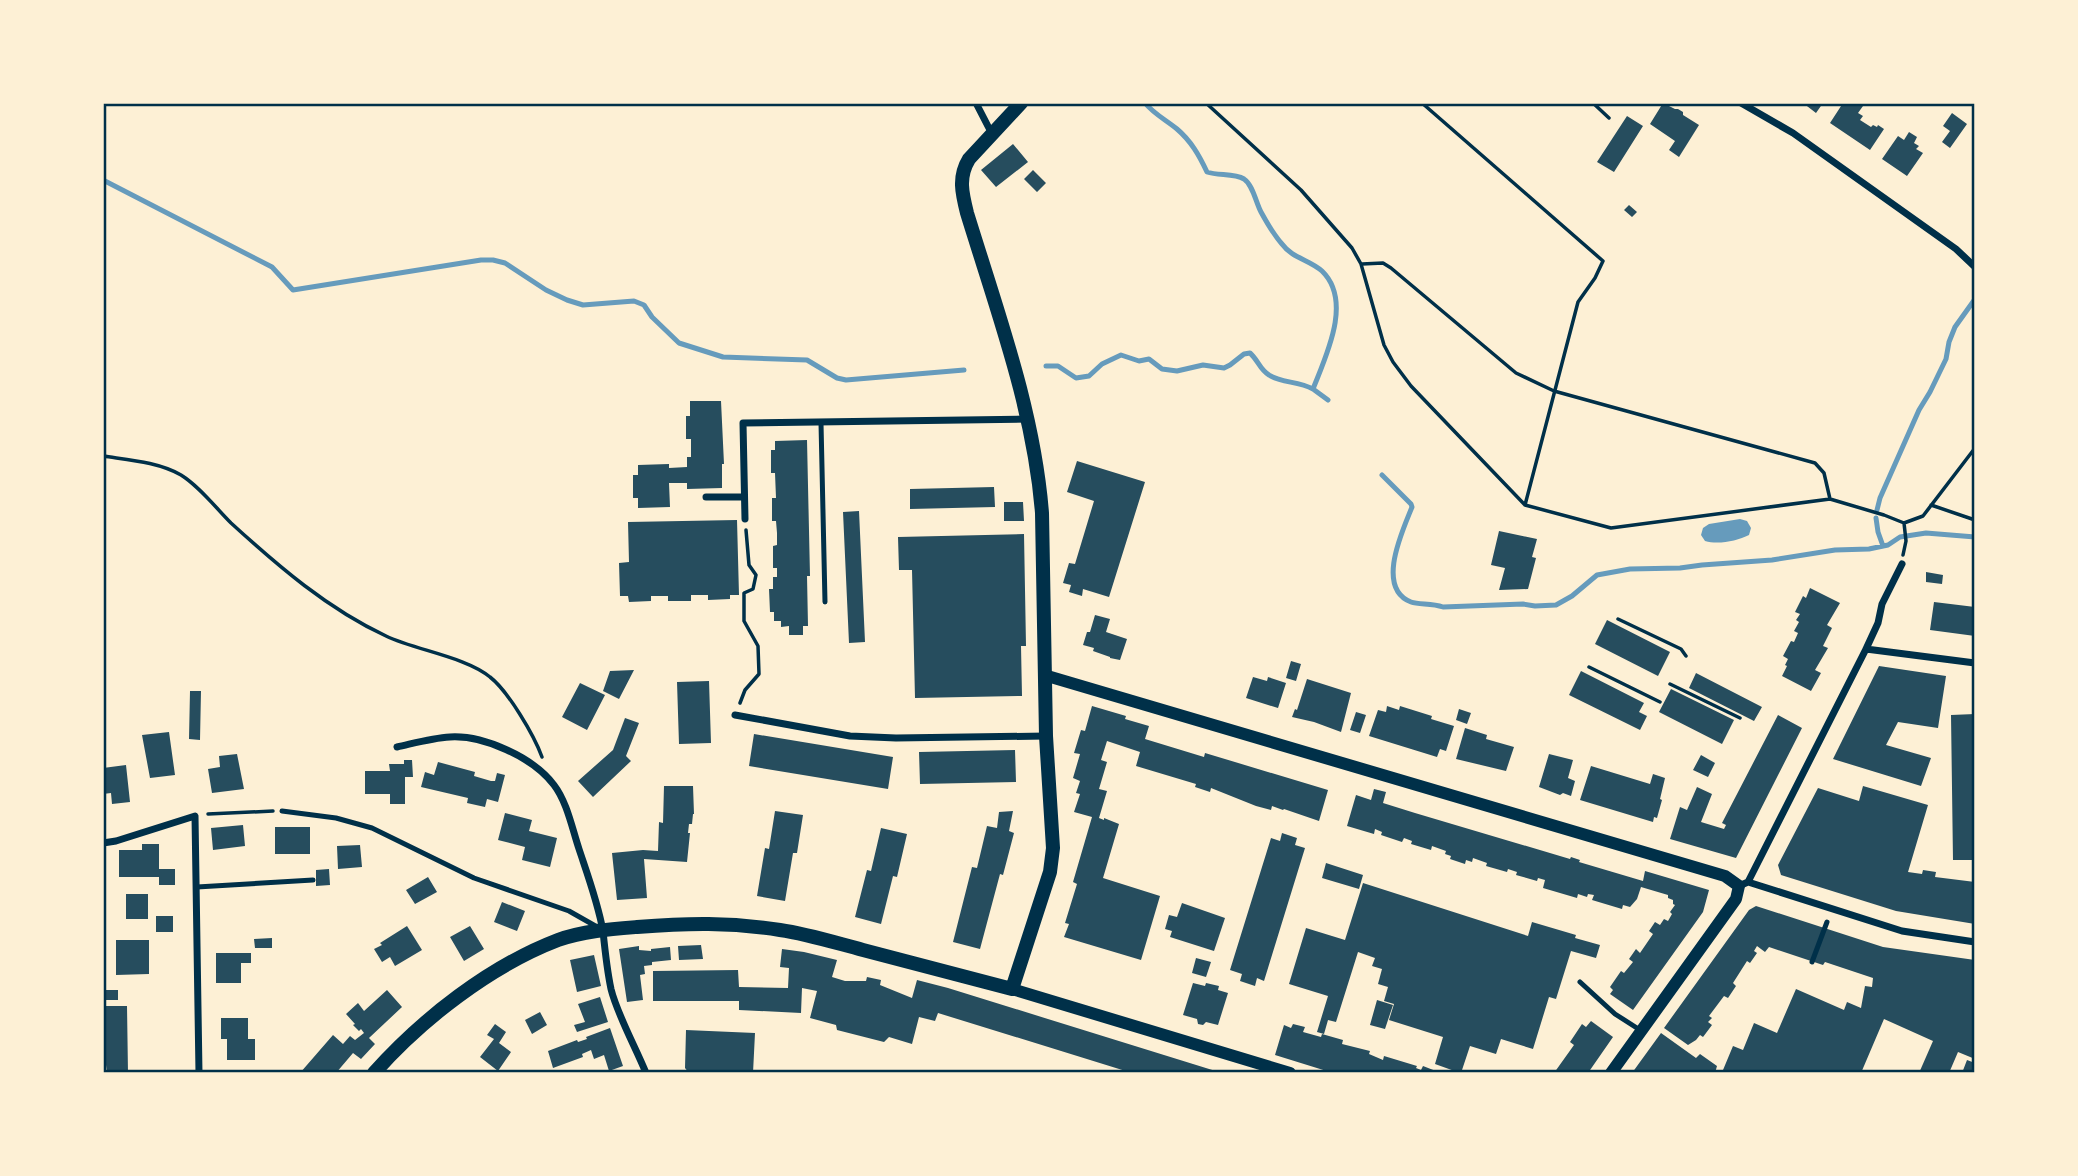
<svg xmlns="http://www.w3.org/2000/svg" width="2078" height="1176" viewBox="0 0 2078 1176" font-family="Roboto,sans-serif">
  <rect width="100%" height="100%" fill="#fdf0d5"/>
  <path fill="#669bbc" d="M1740 519 1747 521 1751 528 1749 535C1737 541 1718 545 1705 541L1701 535 1703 528 1709 524Z"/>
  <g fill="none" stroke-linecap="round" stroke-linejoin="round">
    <path stroke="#669bbc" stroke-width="5" d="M1145 103C1154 114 1166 120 1177 129 1191 141 1199 155 1207 172 1218 176 1234 173 1244 179 1253 185 1256 203 1261 212 1267 223 1274 235 1282 244 1292 258 1310 260 1322 271 1353 301 1326 356 1313 389L1328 400
      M103 180 272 267 293 290 481 260H493L505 263 546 290 567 300 583 305 634 301 644 305 652 317 679 343 723 357 807 360 837 378 846 380 964 370
      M1046 366H1058L1076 378 1089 376 1102 364 1121 355 1139 361 1149 359 1162 369 1177 371 1203 365 1224 368 1230 365 1244 354 1250 353C1258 360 1260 370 1269 375 1281 383 1298 381 1313 389
      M1382 475 1411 504 1412 507C1403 530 1375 588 1411 602 1419 605 1431 603 1443 607L1523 604 1535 606 1556 605 1572 596 1597 575 1630 569 1680 568 1702 565 1772 560 1835 550 1869 549 1888 545 1900 537 1926 533 1975 537
      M1877 510 1880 498 1919 410 1930 392 1946 359 1949 342 1955 327 1975 299
      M1876 518 1878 532 1883 546"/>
  </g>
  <path fill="#264d5e" d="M1663 103 1675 109H1678L1683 112V115L1699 125 1679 157 1669 150 1675 141 1650 124Z
    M1803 103H1823L1816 113Z
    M1843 103H1862L1863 106 1858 113 1863 116 1860 120 1871 127 1873 125 1877 127 1878 125 1884 129 1870 150 1830 123Z
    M1952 113 1967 124 1950 148 1942 142 1950 131 1943 126Z
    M1627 116 1643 126 1614 172 1597 162Z
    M1909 132 1917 137 1914 143 1919 146 1916 149 1923 153 1907 176 1882 159 1898 136 1904 140Z
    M1013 144 1028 162 996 187 981 170Z
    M1033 170 1046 183 1037 192 1024 179Z
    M1629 205 1637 212 1632 217 1624 210Z
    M690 401H721L724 464H722V488L687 489V483H669L670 507 638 508V498H633V475H638V465L669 464V468L687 467V457H691V439H686V416H690Z
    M807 440 810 576H807L808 626H803V635H789V626L781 627V621H774V612H770L769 589H773V577H777V568H773V546L777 545V533L776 521H772V498H776L775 473H771V450H775V441Z
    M1077 461 1145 482 1109 597 1083 589 1082 596 1069 592 1071 585 1063 583 1069 563 1075 564 1094 501 1067 492Z
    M994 487 995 507 910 509V489Z
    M1004 502H1023L1024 521H1004Z
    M859 511 865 642 849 643 843 512Z
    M737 520 739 595H730V599L708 600V595H691V601H668V596H651V601L629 602 628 596H620L619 563 629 562 628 522Z
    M1499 531 1537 539 1532 557 1536 558 1528 589 1499 590 1505 568 1491 565Z
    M1024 534 1026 646H1021L1022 696 915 698 912 570H899L898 537Z
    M1926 572 1943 575 1942 584 1926 582Z
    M1810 588 1840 603 1827 625 1832 628 1823 646 1828 648 1815 670 1821 673 1811 691 1782 676 1787 666 1785 665 1788 659 1783 656 1791 641 1794 642 1798 633 1794 631 1799 622 1796 620 1800 614 1795 612 1803 596 1806 598Z
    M1934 602 1975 607V636L1930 630Z
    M1095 615 1110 619 1106 632 1127 639 1120 660 1110 658V657L1093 651 1094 648 1083 645 1087 632H1090Z
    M1607 620 1670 652 1658 676 1595 644Z
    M1291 661 1301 664 1296 681 1286 678Z
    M1879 666 1946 676 1938 728 1898 722 1886 745 1931 758 1921 786 1833 759Z
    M634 670 619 699 603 691 610 671Z
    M1581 671 1644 703 1639 712 1647 716 1640 730 1569 695Z
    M1696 673 1762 707 1754 721 1689 688Z
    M1253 677 1267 681 1268 677 1286 683 1278 708 1246 698Z
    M1307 679 1351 693 1341 732 1314 722 1292 717 1295 709 1297 710Z
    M709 681 711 743 679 744 677 682Z
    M580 683 605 695 587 730 562 717Z
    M1671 689 1734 720 1722 744 1659 712Z
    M190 691H201L200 740 189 739Z
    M1092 706 1126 716 1125 719 1149 726 1145 739 1204 757 1205 753 1328 790 1319 821 1284 809 1283 810 1272 806 1271 810 1256 806 1211 788 1210 792 1195 787 1196 784 1136 766 1140 752 1107 741 1101 760 1107 762 1099 789 1107 791 1099 818 1104 820V818L1119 824 1103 878 1160 896 1141 960 1064 937 1069 924 1065 923 1077 884 1073 882 1092 817 1074 812 1080 794 1076 793 1080 781 1073 778 1080 754 1074 753 1081 730 1085 731Z
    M1387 706 1399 710 1400 706 1432 716 1431 719 1454 726 1446 751 1440 749 1437 757 1369 736 1378 710 1386 712Z
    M1459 709 1471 713 1467 724 1456 720Z
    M1356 712 1366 715 1360 733 1350 730Z
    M1975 714V860H1953L1951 715Z
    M1778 715 1802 728 1736 858 1670 839 1680 807 1687 810 1697 787 1712 794 1701 822 1724 829 1726 825 1722 823Z
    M625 718 639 723 626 756 631 761 593 797 578 781 613 750Z
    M1465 728 1487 735 1486 739 1514 747 1506 771 1456 759Z
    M169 732 175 775 150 778 142 735Z
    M754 734 893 757 888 789 749 766Z
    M1015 750 1016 782 920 784 919 752Z
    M237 754 244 789 212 793 208 769 220 767 219 756Z
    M1549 754 1573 760 1568 778 1575 781 1571 796 1563 793 1560 795 1539 787Z
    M1701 755 1715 763 1708 777 1693 770Z
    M404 760H412L413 777H405V804H390V794H365V771H390L389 764H404Z
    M438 762 475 772 474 776 491 781H495L497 773 505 775 498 802 487 799 485 807 467 803 468 798 421 787 425 772 434 775Z
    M126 765 130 802 112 804 111 793 103 794V768Z
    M1591 766 1650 784 1653 774 1665 778 1660 799 1662 800 1657 818 1654 817 1653 822 1580 800Z
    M664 786H693L694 814H693L692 824H689L688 833H690L687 862 644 859 647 898 617 900 612 853 643 850 658 851 659 822 663 823Z
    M1863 786 1928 805 1908 872 1922 874 1923 870 1936 872 1935 877 1975 882V924L1896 911 1781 875 1778 865 1818 788 1859 801Z
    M1374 789 1386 792 1383 803 1415 813 1570 859 1571 857 1580 860 1579 862 1643 881 1645 871 1709 890 1703 912 1633 1010 1610 994 1613 990 1610 987 1621 971 1624 973 1633 962 1629 959 1636 949 1640 953 1653 934 1649 931 1655 922 1660 925 1664 919 1668 921 1672 914 1670 912 1675 905 1673 904V900L1668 898V895L1641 887 1637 899 1630 907 1623 905 1622 909 1592 900 1594 895 1588 894 1587 897 1578 894 1577 898 1543 888 1545 880 1538 878 1537 881 1516 875 1517 872 1508 869 1507 872 1486 866 1487 863 1473 858 1472 862 1466 860 1465 864 1450 859 1451 856 1445 854 1446 851 1432 846 1431 850 1411 844 1412 841 1404 838 1402 842 1381 835 1382 832 1375 829 1374 834 1347 826 1356 795 1371 800Z
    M775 811 803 815 797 853H793L785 901 757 896 765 848 769 849Z
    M1013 811 1009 831 1014 833 1003 875 1000 874 980 949 953 942 972 867 977 868 987 826 997 828 999 812Z
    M505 813 532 820 529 831 557 838 550 867 522 860 525 847 498 840Z
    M243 825 245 846 213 850 211 828Z
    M275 827H310V854H275Z
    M881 828 907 834 897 877 893 876 881 924 855 917 867 870 871 871Z
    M1282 833 1297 838 1295 845 1305 848 1264 981 1257 978 1255 986 1240 981 1242 974 1230 970 1271 838 1280 841Z
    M142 844H159V869H175V885H159V877H119V850H142Z
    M360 845 362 867 338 869 337 846Z
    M1326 863 1363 875 1359 889 1322 878Z
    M329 869 330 885 316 886V870Z
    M428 877 437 892 415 904 406 890Z
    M1363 883 1528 936 1532 922 1576 935 1575 938 1600 945 1596 958 1571 951 1556 999 1549 997 1533 1049 1501 1039 1496 1054 1470 1046 1461 1073H1460L1435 1064 1443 1037 1389 1020 1394 1004 1384 1001 1388 987 1378 984 1382 969 1372 966 1375 958 1358 952 1336 1022 1328 1020 1324 1034 1317 1032 1328 996 1289 984 1306 928 1345 940Z
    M126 894H148V919H126Z
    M502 902 525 911 517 931 494 922Z
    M1182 903 1225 918 1214 951 1170 937 1172 931 1165 929 1169 915 1177 917Z
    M1756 906 1883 947 1975 960V1059L1958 1052 1949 1073H1919L1933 1041 1884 1019 1861 1073H1729L1723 1070 1733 1046 1743 1050 1754 1023 1777 1033 1796 989 1844 1010 1847 1002 1861 1008 1865 986 1872 987 1873 978 1825 962 1823 965 1769 947 1765 952 1757 946 1754 951 1757 953 1750 963 1747 961 1733 983 1736 986 1728 998 1724 996 1709 1016 1712 1018 1708 1022 1712 1025 1703 1037 1700 1035 1696 1040 1688 1045 1664 1028 1749 910Z
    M156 916H173V932H156Z
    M407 926 422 950 395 966 390 957 382 962 374 949 382 945 380 943Z
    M470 926 484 949 464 961 450 937Z
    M272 938V948H255L254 939Z
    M116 940H149V974L116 975Z
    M701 945 703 959 679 960 678 946Z
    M639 946V950L651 951V949L670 947 671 960 652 962V965L644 966 645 974 640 975 643 1000 627 1002 619 949Z
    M782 949 804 952 837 960 832 977 845 981H866L867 977 881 980 880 985 912 998 917 980 948 988 1222 1073H1132L938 1013 935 1021 919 1017 912 1044 889 1037 884 1042 837 1030 836 1025 810 1018 817 991 802 988 801 1013 739 1010V1001H653V971L738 970 739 987 788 988 789 968 780 967Z
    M216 953H251V963H241V983H216Z
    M594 955 601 986 577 992 570 960Z
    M1196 958 1211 962 1206 977 1192 973Z
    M1193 983 1205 986 1206 983 1219 986 1218 990 1228 993 1218 1025 1206 1022 1203 1025 1198 1024 1197 1019 1183 1015Z
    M103 990H118V1000H103Z
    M387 990 402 1007 369 1038 375 1044 361 1059 353 1053 336 1073H300L333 1035 343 1044 350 1036 355 1040 364 1033 361 1029 359 1031 353 1025 355 1024 346 1014 358 1003 364 1011Z
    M600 997 608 1022 577 1032 574 1025 585 1022 578 1004Z
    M1377 1000 1393 1005 1385 1029 1370 1025Z
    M106 1006H127L128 1073H107L106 1065H103V1051H106Z
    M540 1012 547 1025 532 1034 525 1020Z
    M221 1018H248V1039H255V1060H227V1039H221Z
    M1591 1021 1613 1037 1588 1073H1554L1574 1045 1570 1042 1582 1024 1586 1027Z
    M495 1024 506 1032 499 1043 511 1052 498 1071 480 1057 494 1039 487 1035Z
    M1293 1024 1305 1027 1303 1032 1321 1037 1322 1034 1343 1040 1342 1044 1370 1051 1369 1054 1383 1060 1384 1056 1417 1066 1416 1068 1421 1070 1423 1066 1441 1073H1333L1275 1055 1284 1025 1291 1028Z
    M610 1028 623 1066 609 1071 604 1055 594 1059 591 1050 582 1054 583 1057 553 1068 548 1051 577 1040 578 1042 587 1039 586 1037Z
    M686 1030 755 1033 753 1073H689L685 1068Z
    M1661 1033 1696 1058 1700 1054 1717 1066 1715 1073H1632Z
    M1967 1060 1975 1063V1073H1962Z"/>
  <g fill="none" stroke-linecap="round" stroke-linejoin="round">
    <path stroke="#003049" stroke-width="3.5" d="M1206 103 1301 190 1352 248 1361 264 1384 345 1393 362 1411 386 1525 505 1611 528 1830 499 1884 515 1904 523 1923 516 1975 448
      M1422 103 1603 261 1595 278 1578 302 1525 505
      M1593 103 1609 118
      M1362 264 1383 263 1391 268 1516 373 1554 391 1815 463 1824 473 1830 499
      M103 456C129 460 158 462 181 475 200 487 215 507 231 523 278 566 328 609 386 636 415 650 466 657 490 677 508 691 534 735 542 757
      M1931 505 1975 520
      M1903 555 1906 541 1904 523
      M1618 619 1681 649 1686 656
      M1589 667 1660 702
      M1670 684 1740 718
      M740 703 745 690 759 674 758 646 744 621V593L753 589 756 575 749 565 746 530
      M208 814 273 811"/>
    <path stroke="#003049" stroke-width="5" d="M821 423 825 602
      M282 811 336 818 372 828 474 878 569 911 599 928
      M197 887 313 880
      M1812 962 1827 922
      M1580 982 1615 1014 1640 1030"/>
    <path stroke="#003049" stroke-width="7" d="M976 103 992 134
      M1741 103 1793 133 1956 249 1975 267
      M706 497H744
      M745 519 743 423 1027 419
      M1866 649 1975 663
      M735 715 850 736 896 738 1046 736
      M397 747C415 743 432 738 450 737 483 735 533 757 554 785 567 802 572 828 579 849 588 876 598 903 603 931 605 951 607 970 611 989 617 1014 636 1048 646 1073
      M103 843 116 841 195 816 199 1073
      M1748 882 1902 931 1975 942
      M1739 886 1748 882 1866 649 1878 623 1882 604 1902 564"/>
    <path stroke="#003049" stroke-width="12" d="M1044 675 1725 876 1739 886 1736 899 1611 1073
      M1012 989 1290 1073"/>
    <path stroke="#003049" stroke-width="14" d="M374 1073C422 1019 490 966 558 940 583 931 611 929 637 927 688 923 729 922 780 930 808 934 836 943 863 950 913 963 962 976 1012 989L1050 872 1053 848 1046 736 1042 513C1034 410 997 311 967 213 962 193 958 177 969 159L1021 103"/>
  </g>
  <rect width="2078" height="1176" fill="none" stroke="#fdf0d5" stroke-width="210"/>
  <rect x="105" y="105" width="1868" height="966" fill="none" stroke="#003049" stroke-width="2.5"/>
</svg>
